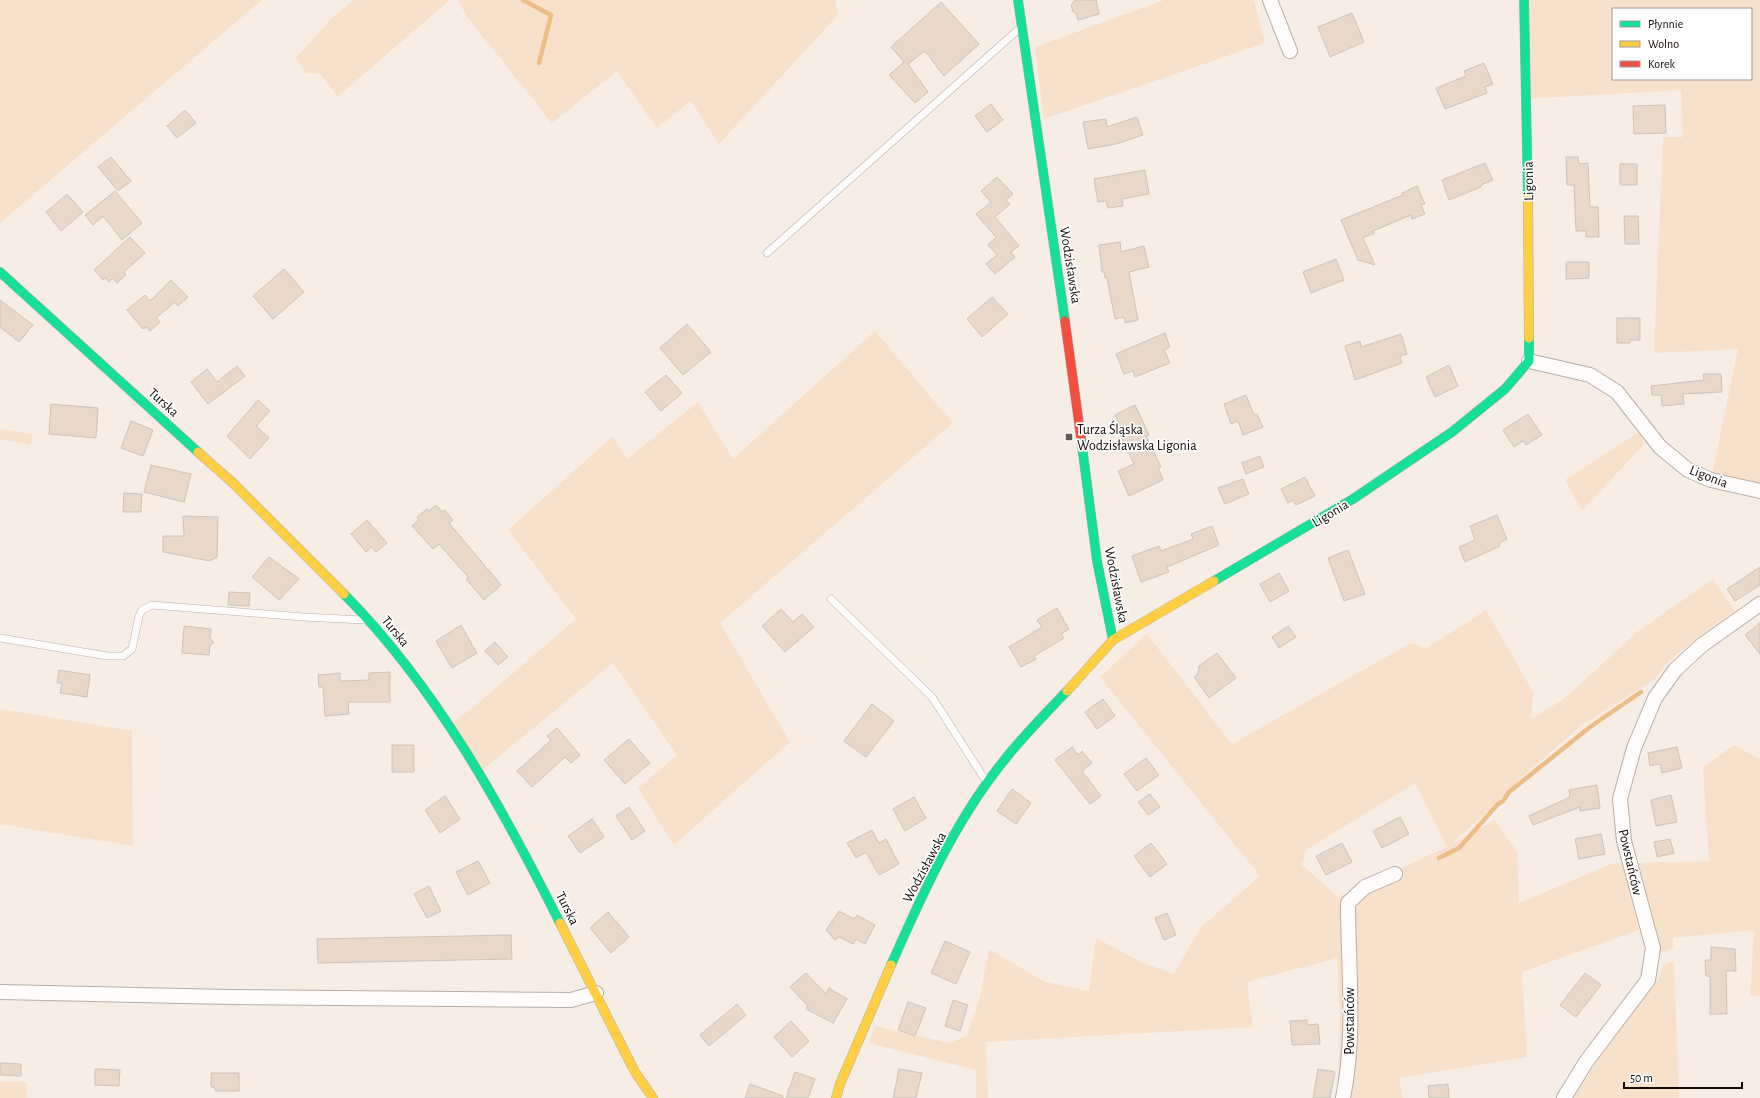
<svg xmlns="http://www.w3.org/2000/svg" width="1760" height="1098" viewBox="0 0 1760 1098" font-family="'Alegreya Sans',sans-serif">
  <rect width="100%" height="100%" fill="#f6ede5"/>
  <path fill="#f8e1cb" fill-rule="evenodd" d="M0 0H262L0 223Z
    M354 0H450L337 97 321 74 306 73 296 58 333 17Z
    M458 0H835L838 15 719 144 691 101 657 128 617 71 552 123 467 17Z
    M1164 0H1254L1265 43 1044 119 1035 47Z
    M1524 0H1760V491L1711 480 1738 349 1654 353 1663 137H1683L1681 90 1540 98 1526 100ZM1613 9H1751V79H1613Z
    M875 331 953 423 720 623 790 742 674 845 638 788 677 755 613 663 481 771 452 723 475 706 576 619 508 530 613 436 627 459 698 402 733 459Z
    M0 429 33 434 31 445 0 439Z
    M1639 432 1644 444 1582 511 1565 480Z
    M1713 579 1735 611 1710 628 1669 661 1654 680 1583 724 1526 774 1482 817 1450 845 1495 820 1517 852 1519 903 1611 864 1622 863 1639 930 1522 972 1527 1057 1399 1078 1403 1098H1338L1340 1019 1337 958 1247 982 1253 1027 986 1042 988 1098H976V1070L869 1043 875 1026 949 1043 967 1036 980 997 989 949 1045 982 1089 991 1096 938 1143 963 1174 974 1200 928 1260 876 1100 677 1147 634 1232 744 1411 643 1427 648 1486 610 1533 692 1531 719 1565 698 1637 632ZM1415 783 1447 847 1338 897 1302 865 1306 850Z
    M0 709 132 731 133 846 0 824Z
    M1734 745 1760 759V996H1750L1754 930 1673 938V948L1661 952 1637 863 1709 861 1703 767Z
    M1674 961 1679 1098H1574L1600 1057 1658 979 1663 965Z
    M0 1082H26L27 1098H0Z"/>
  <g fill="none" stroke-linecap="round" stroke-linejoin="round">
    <path stroke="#eebc85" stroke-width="4.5" d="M523 0 551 15 539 63
      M1439 858 1459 848 1498 804 1503 801 1509 792 1590 727 1641 692"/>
  </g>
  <path fill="#e7d8c9" stroke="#cdc4bc" d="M1075 0H1096L1099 14 1078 20 1076 13 1073 12 1071 5Z
    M941 2 979 44 944 76 925 51 908 64 928 92 915 103 889 75 904 62 891 47Z
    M1352 13 1364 42 1330 57 1318 27Z
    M1484 63 1493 84 1485 87 1487 93 1445 109 1436 88 1466 76 1464 71Z
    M991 104 1003 120 987 132 975 116Z
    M1665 105 1666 133 1634 134 1633 106Z
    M185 110 196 123 177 138 167 126Z
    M1137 117 1143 135 1116 144 1088 149 1083 122 1106 119 1107 127Z
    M111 157 131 181 118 191 98 167Z
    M1566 157H1578L1579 164 1588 163 1590 207H1598L1599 237H1586V231H1576L1574 185H1567Z
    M1485 163 1493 180 1481 185V187L1449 200 1442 180Z
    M1620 164H1637V185H1620Z
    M1145 170 1149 194 1122 199 1123 206 1108 208 1106 201 1098 202 1094 179Z
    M997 177 1013 194 1006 200 1010 204 995 217 1019 246 1011 252 1015 257 995 274 986 264 997 255 988 245 996 237 976 214 991 202 981 191Z
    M1417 186 1425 204 1421 205 1425 214 1412 219 1411 215 1373 231 1374 233 1363 238 1375 265 1358 260 1341 220 1403 195 1402 193Z
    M115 191 142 223 122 240 103 216 93 225 85 215Z
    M67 194 83 212 61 231 46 212Z
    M1624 216H1638L1639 244H1625Z
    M130 237 145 253 124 272 126 275 117 283 113 278 109 282 105 278 103 280 94 270Z
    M1120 242 1121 252 1144 246 1149 267 1129 272 1138 320 1125 323 1124 317 1115 319 1107 278H1105L1104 272H1102L1099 245Z
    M1336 259 1344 280 1311 293 1303 272Z
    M1566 262H1589V278L1566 279Z
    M284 269 304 292 273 319 253 296Z
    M171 280 188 297 178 306 175 302 156 318 160 322 150 331 146 327 143 329 127 310 145 295 150 301Z
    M992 297 1008 314 982 337 967 319Z
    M0 300 33 325 19 342 0 327Z
    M1617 318H1640V340H1630V343H1617Z
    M687 324 711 352 683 375 660 348Z
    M1165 333 1170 347 1164 350 1170 363 1135 377 1133 371 1124 374 1116 354Z
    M1401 334 1407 354 1400 356 1402 363 1355 380 1345 346 1360 341 1361 347Z
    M1449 365 1458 386 1435 397 1426 377Z
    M237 366 245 376 208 404 191 382 207 369 217 382Z
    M1703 374H1721L1722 392 1683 394 1684 404 1662 406 1661 395H1652L1651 386 1704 380Z
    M666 375 682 393 661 411 645 392Z
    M1246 395 1254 415 1257 414 1263 427 1243 435 1238 421 1231 424 1224 404Z
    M258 400 270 411 256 426 269 438 250 459 227 436Z
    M51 404 98 408 96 438 49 434Z
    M1135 405 1149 435 1146 436 1161 467 1158 468 1163 480 1129 496 1118 471 1134 464 1119 433 1123 431 1115 415Z
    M1528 414 1542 435 1526 445 1523 441 1514 447 1503 430Z
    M131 421 153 430 143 456 121 448Z
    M1260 456 1264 467 1246 474 1242 463Z
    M151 465 191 474 184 502 144 492Z
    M1305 477 1315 496 1296 505 1293 500 1288 503 1281 489Z
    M1243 479 1249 494 1225 504 1218 488Z
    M124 493 142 494 141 512H123Z
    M436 505 442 512 444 510 453 520 449 523 501 585 484 600 466 579 468 577 439 544 433 549 412 526 419 520 417 517 427 509 429 511Z
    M1497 515 1507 539 1499 543 1500 546 1465 562 1459 547 1475 540 1470 526Z
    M183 516 218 517 217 557 210 561 163 552V536H184Z
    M367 520 387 543 376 552 372 547 366 552 351 534Z
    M1212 526 1219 545 1167 567 1169 572 1141 582 1132 556 1159 546 1161 551 1193 539 1191 534Z
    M1348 550 1365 594 1344 601 1328 558Z
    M269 557 299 579 279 600 252 577Z
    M1760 567V585L1735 601 1727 589Z
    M1279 573 1289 591 1270 602 1260 584Z
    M229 592 250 593 249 606 228 605Z
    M1057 608 1069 629 1061 634 1064 638 1034 656 1036 659 1021 667 1009 647 1042 627 1037 620Z
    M781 609 793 622 802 614 814 627 785 652 762 626Z
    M1760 623V654L1745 635Z
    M461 625 477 653 452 668 436 641Z
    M184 626 211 629 210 638 214 643 210 645 209 655 182 653Z
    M1288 626 1296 637 1279 648 1272 637Z
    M495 642 508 657 498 665 485 651Z
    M1217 653 1236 678 1209 698 1194 677 1198 674 1199 666Z
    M59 670 90 675 87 697 60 693 62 683H57Z
    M390 672V702H348L349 714 325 716 323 687H319L318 675 340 673V681L369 680V673Z
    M1103 699 1115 716 1097 729 1085 712Z
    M872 704 894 721 866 757 844 741Z
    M557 728 580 755 571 763 565 757 532 787 517 771 551 740 547 736Z
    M629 739 650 763 625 784 604 760Z
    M392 745H414V772H392Z
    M1072 747 1078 755 1082 751 1092 763 1082 771 1101 796 1090 804 1055 760Z
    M1677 747 1682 768 1662 773 1660 764 1650 766 1648 753Z
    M1146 758 1159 775 1137 791 1124 774Z
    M1597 785 1600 808 1580 811V807L1533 825 1529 816 1570 797 1569 790Z
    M1012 789 1031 803 1016 824 997 811Z
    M1150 794 1160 807 1148 815 1138 802Z
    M1671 795 1677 822 1656 826 1651 800Z
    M445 796 460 819 440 833 425 810Z
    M914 797 926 818 905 831 893 809Z
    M629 807 645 831 632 840 616 816Z
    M1400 817 1409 834 1382 848 1373 831Z
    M592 819 604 837 580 853 568 836Z
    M872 830 879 843 886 839 899 864 879 875 866 852 856 858 847 843Z
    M1601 834 1605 854 1579 859 1575 839Z
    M1670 839 1674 853 1657 857 1654 842Z
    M1151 843 1167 864 1150 877 1134 856Z
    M1342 843 1352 862 1326 875 1316 856Z
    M478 861 490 883 468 895 456 872Z
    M429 886 441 911 427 918 414 894Z
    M839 911 854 919 857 915 875 925 865 944 856 939 853 944 839 937 835 940 826 930Z
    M608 912 629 937 611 953 590 928Z
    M1167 913 1176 935 1164 940 1155 918Z
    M511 935 512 959 318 963 317 939Z
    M945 941 970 952 956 984 931 973Z
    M1711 947 1735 949 1736 971H1726L1727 1014H1710V976H1706L1705 960H1711Z
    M806 973 826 994 829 988 847 999 833 1023 806 1009 808 1006 790 987Z
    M1585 973 1601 985 1576 1017 1560 1005Z
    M953 1000 968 1005 960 1031 945 1026Z
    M908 1002 926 1008 915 1036 898 1030Z
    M737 1004 746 1015 709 1046 700 1035Z
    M1307 1020V1025L1318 1024 1320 1044 1292 1045 1290 1021Z
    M791 1021 809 1041 792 1057 774 1037Z
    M0 1063 21 1064V1076L0 1075Z
    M95 1069 120 1070 119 1086 95 1085Z
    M899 1069 922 1073 916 1098H893Z
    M1318 1069 1335 1072 1330 1098H1313Z
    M795 1072 815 1079 808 1098H786Z
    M211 1073H239V1091H215V1088L211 1087Z
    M750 1084 783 1096V1098H745Z
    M1448 1084 1449 1098H1429L1428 1086Z"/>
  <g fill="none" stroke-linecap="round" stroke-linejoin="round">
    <g stroke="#b7afa7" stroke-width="8">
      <path id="lane" d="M767 253 1020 28
        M831 599 932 697 986 781
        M0 638 107 656H123L132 649 139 616 142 610 152 605 303 617 364 620"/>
    </g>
    <g stroke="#b7afa7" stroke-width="16">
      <path id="street" d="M1270 0 1290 51
        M1529 361 1590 375 1617 392 1660 447 1688 470 1711 480 1760 491
        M0 992 229 997 571 1000 596 993
        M1343 1098C1356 1034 1348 968 1348 903L1365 887 1395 874
        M1564 1098 1586 1062 1648 980 1653 948 1624 841 1620 799 1634 748 1655 698 1675 670 1702 645 1760 604"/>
    </g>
    <g stroke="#b7afa7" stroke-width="10">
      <path id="fast" d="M1018 0 1065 321
        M1524 0 1528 198
        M0 272 198 452
        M1081 438 1097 561 1113 640
        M1214 581 1353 499 1452 432 1505 389 1529 361V338
        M344 594C436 687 502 807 560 923
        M891 965C922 895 954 823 1002 763 1022 737 1045 714 1067 691"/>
    </g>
    <g stroke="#b7afa7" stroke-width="10">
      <path id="slow" d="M1528 198 1529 338
        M198 452 234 484 344 594
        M1067 691 1113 640 1214 581
        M560 923 635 1072 653 1098
        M836 1098 840 1084 891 965"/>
    </g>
    <g stroke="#b7afa7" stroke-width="10">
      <path id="jam" d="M1065 321 1081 438"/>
    </g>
    <use href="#lane" stroke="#fefcfb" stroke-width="7"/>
    <use href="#street" stroke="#fefcfb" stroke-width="14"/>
    <use href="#fast" stroke="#16e098" stroke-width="9"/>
    <use href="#slow" stroke="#ffcf43" stroke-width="9"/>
    <use href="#jam" stroke="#f24e42" stroke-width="9"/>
  </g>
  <rect fill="#625a53" stroke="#fdfdfd" stroke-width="1.5" x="1065" y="433" width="8" height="8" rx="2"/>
  <g text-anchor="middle" stroke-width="3.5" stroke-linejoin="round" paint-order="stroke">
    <g font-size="14" fill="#130b04" stroke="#fdfdfd">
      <text transform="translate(1528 181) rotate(-91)" y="5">Ligonia</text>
      <text transform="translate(1071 265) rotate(81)" y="5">Wodzisławska</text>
      <text transform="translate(164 402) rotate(42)" y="5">Turska</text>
      <text transform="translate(1709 476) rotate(21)" y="5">Ligonia</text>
      <text transform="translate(1330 513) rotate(-31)" y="5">Ligonia</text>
      <text transform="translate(1117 585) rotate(79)" y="5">Wodzisławska</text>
      <text transform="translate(396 631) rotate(51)" y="5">Turska</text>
      <text transform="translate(1631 862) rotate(77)" y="5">Powstańców</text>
      <text transform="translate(924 867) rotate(-62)" y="5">Wodzisławska</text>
      <text transform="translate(568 908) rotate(63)" y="5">Turska</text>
      <text transform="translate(1349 1021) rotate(-90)" y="5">Powstańców</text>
    </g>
    <g font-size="14" fill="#130b04" stroke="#fdfdfd" text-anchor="start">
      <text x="1077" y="434">Turza Śląska<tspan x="1077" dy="16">Wodzisławska Ligonia</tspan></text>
    </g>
  </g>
  <rect x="1612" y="8" width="140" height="72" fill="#fdfdfd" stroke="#9f9c99"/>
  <rect x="1620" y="21" width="20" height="6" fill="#16e098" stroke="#9f9c99"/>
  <text x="1648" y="28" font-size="12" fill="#130b04">Płynnie</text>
  <rect x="1620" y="41" width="20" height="6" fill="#ffcf43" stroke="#9f9c99"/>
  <text x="1648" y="48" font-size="12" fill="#130b04">Wolno</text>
  <rect x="1620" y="61" width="20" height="6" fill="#f24e42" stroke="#9f9c99"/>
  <text x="1648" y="68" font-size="12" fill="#130b04">Korek</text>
  <path d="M1624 1082v6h118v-6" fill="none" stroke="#130b04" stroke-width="2"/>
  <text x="1630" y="1082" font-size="12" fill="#130b04" stroke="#fdfdfd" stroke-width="3" paint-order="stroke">50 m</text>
</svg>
